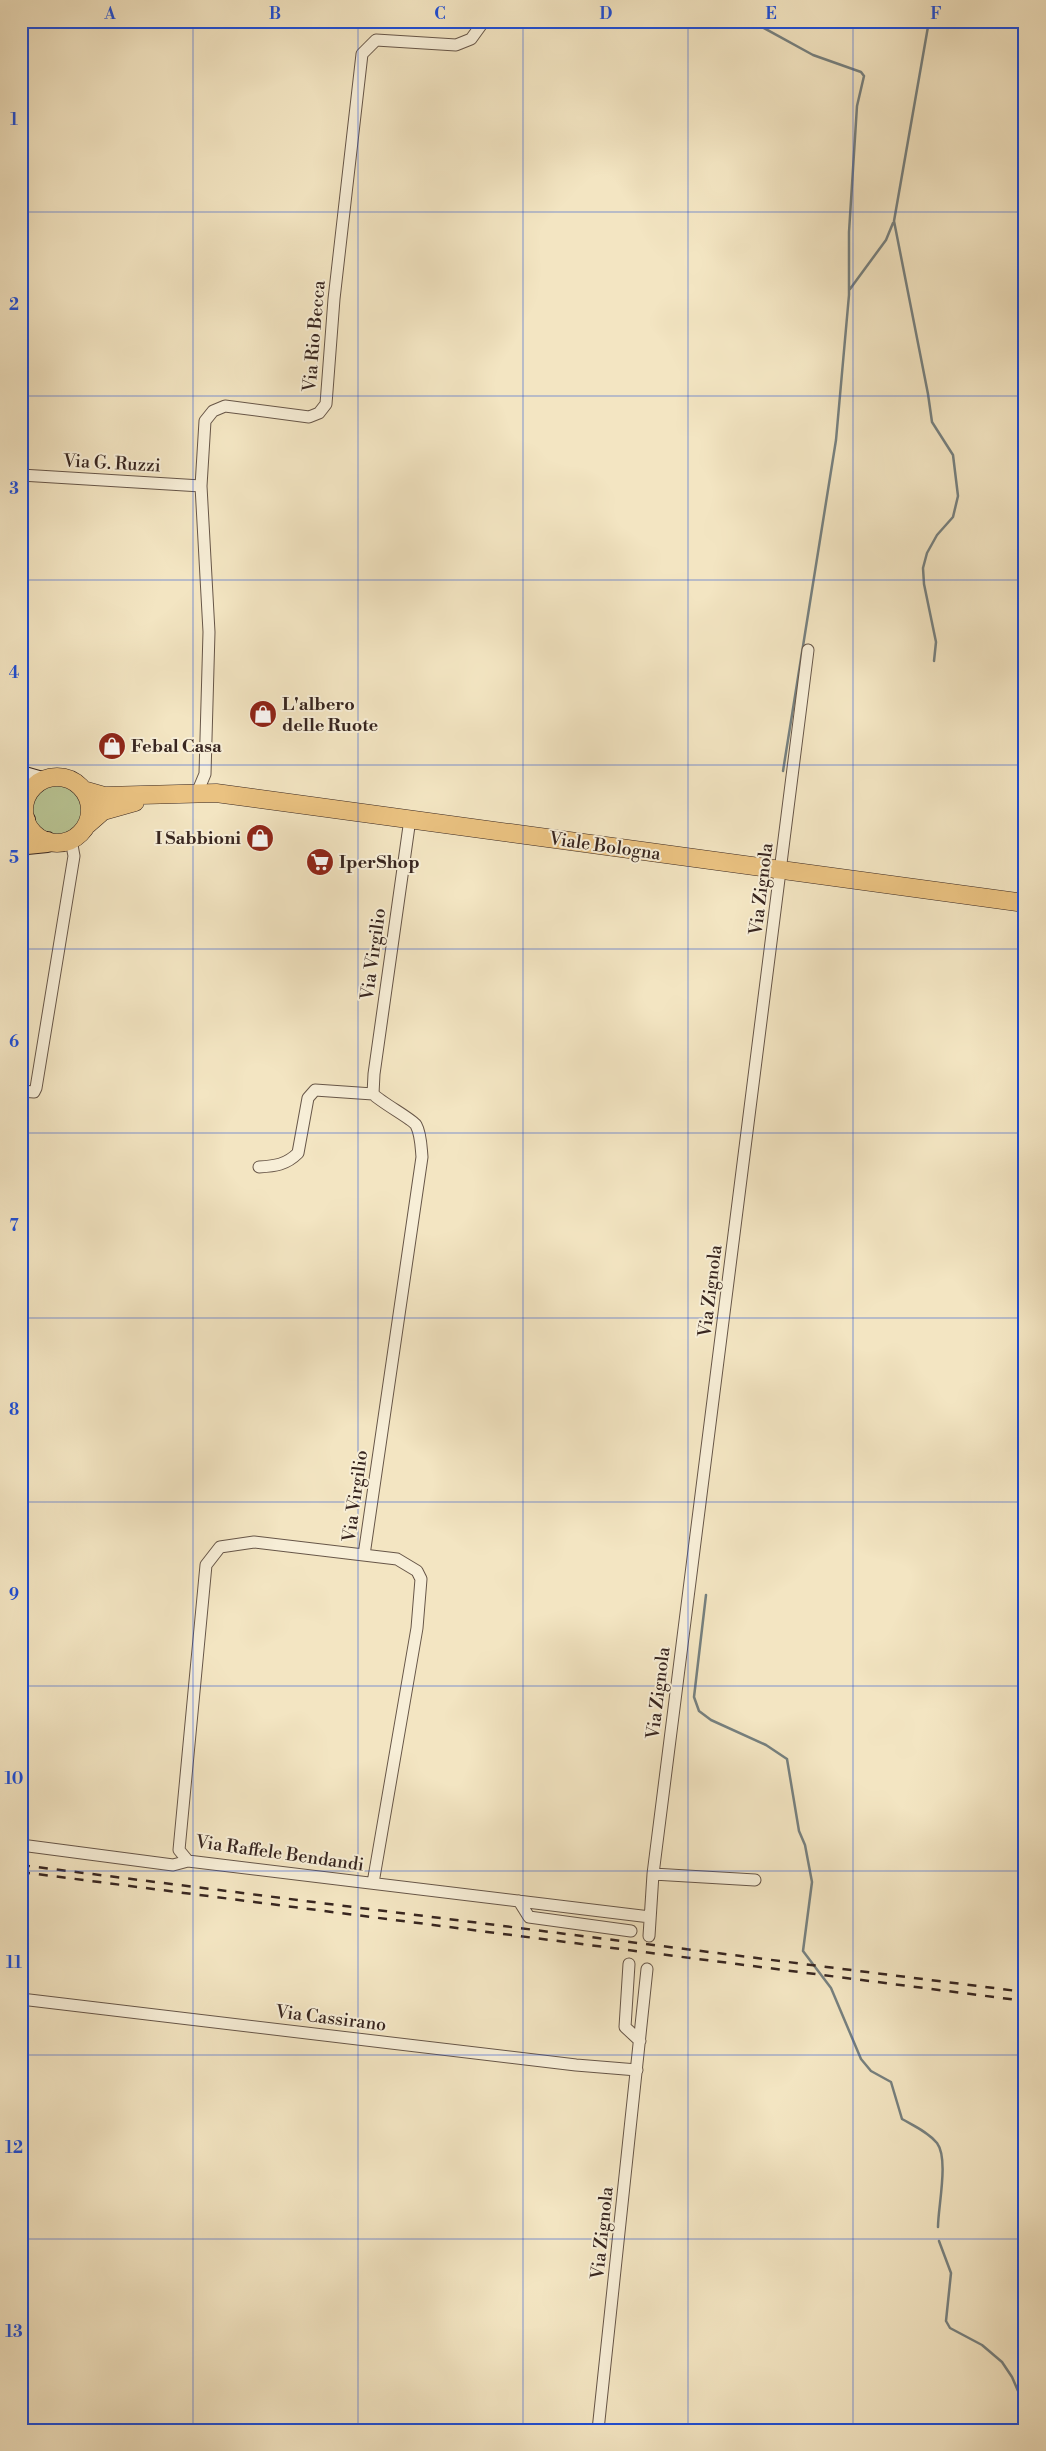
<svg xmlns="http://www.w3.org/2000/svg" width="1046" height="2451" viewBox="0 0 1046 2451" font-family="'Libre Bodoni',serif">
  <rect width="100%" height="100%" fill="#f3e5c2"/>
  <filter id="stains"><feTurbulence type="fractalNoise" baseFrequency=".004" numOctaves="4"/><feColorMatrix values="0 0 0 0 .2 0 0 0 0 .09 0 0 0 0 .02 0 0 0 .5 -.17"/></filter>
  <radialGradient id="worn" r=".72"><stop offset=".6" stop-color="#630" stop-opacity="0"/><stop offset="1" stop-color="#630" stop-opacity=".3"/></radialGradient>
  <path fill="#b9c594" stroke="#78765a" d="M30 810a27 27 0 1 1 54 0a27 27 0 1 1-54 0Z"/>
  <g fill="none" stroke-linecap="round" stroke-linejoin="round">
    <path stroke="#76807f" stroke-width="2.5" d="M751 21 813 55 861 72 864 76 857 106 849 232V295L836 440 783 771
      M929 21 894 221 928 394 932 422 953 455 958 496 953 517 937 535 927 553 923 568 924 584 936 642 934 661
      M850 289 886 240 893 223
      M706 1595 694 1697 699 1711 711 1720 766 1745 787 1759 799 1831 805 1845 812 1882 803 1951 831 1988 861 2059 871 2071 891 2082 902 2119C914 2126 928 2132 937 2143 949 2159 938 2207 938 2227
      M939 2241 951 2273 946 2321 950 2328 982 2345 1002 2362 1012 2377 1025 2407"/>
    <g stroke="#675648" stroke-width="13">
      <path id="street" d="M21 475 201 486
        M197 793 205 774 209 632 201 486 205 421 213 411 225 406 309 417 319 413 326 404 334 299 362 54 376 40 456 45 471 39 484 21
        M21 1091 34 1092 36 1088 74 856 71 840
        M259 1167C275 1166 286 1165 298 1153L308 1098 315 1090 373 1094
        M364 1555 422 1157C421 1146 421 1134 416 1125 412 1119 382 1103 373 1094L374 1074 410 819
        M21 1845 173 1865 188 1861
        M653 1874 755 1880
        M373 1883 417 1628 421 1579 417 1571 397 1559 254 1542 220 1547 206 1565 179 1850 188 1861 650 1917
        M519 1901 529 1917 631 1931
        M649 1936 653 1874 808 650
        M629 1964 625 2027 640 2041
        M21 1999 576 2065 637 2070
        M598 2430 647 1969"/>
    </g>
    <g stroke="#382620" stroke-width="18">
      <path id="secondary" d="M21 774 42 780
        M21 800 24 804"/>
    </g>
    <g stroke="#382620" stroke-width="19">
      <path id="primary" d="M24 810a33 33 0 1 1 66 0a33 33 0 1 1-66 0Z
        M83 790 104 796 216 793 1025 903
        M87 825 103 811 135 802"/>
    </g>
    <g stroke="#382620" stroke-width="22">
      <path id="highway" d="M21 823 25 820
        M21 847 27 844 47 842"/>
    </g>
    <use href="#street" stroke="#f7eed7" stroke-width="11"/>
    <use href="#secondary" stroke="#f7eed7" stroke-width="16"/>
    <use href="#primary" stroke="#eac281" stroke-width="18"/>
    <use href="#highway" stroke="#eac281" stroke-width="20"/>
    <path stroke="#382620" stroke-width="2.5" stroke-dasharray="9 9" stroke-linecap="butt" d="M21 1865 1025 1992
      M21 1872 1025 2001"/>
  </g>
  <path fill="none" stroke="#1d4ed8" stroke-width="1" stroke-opacity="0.55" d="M193 21V2430M358 21V2430M523 21V2430M688 21V2430M853 21V2430M21 212H1025M21 396H1025M21 580H1025M21 765H1025M21 949H1025M21 1133H1025M21 1318H1025M21 1502H1025M21 1686H1025M21 1871H1025M21 2055H1025M21 2239H1025"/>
  <defs>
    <g id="shop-disc" transform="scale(1.4375)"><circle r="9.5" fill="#8f2418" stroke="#f7eed7"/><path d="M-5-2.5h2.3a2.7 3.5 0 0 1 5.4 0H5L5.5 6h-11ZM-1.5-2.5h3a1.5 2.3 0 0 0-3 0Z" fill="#fff"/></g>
    <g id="supermarket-disc" transform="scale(1.4375)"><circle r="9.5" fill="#8f2418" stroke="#f7eed7"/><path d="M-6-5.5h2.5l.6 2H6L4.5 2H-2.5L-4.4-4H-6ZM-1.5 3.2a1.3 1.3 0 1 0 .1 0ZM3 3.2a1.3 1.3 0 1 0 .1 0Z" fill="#fff"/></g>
  </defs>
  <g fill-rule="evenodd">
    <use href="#shop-disc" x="263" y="714"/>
    <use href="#shop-disc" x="112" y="746"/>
    <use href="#shop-disc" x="260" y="838"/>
    <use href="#supermarket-disc" x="320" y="862"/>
  </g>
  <g text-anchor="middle" stroke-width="4" stroke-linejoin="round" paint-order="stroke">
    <g font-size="18" fill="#382620" stroke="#f7eed7">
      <text transform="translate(314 336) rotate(-85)" y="6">Via Rio Becca</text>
      <text transform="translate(112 463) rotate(3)" y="6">Via G. Ruzzi</text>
      <text transform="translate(605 846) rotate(8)" y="6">Viale Bologna</text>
      <text transform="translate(761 889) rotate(-83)" y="6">Via Zignola</text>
      <text transform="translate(373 954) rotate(-82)" y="6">Via Virgilio</text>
      <text transform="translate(710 1291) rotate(-83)" y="6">Via Zignola</text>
      <text transform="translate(355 1496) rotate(-82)" y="6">Via Virgilio</text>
      <text transform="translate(658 1693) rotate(-83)" y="6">Via Zignola</text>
      <text transform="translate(280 1853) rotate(8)" y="6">Via Raffele Bendandi</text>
      <text transform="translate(331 2018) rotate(7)" y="6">Via Cassirano</text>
      <text transform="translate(602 2233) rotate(-84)" y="6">Via Zignola</text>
    </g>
    <g font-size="18" font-weight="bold" fill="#382620" stroke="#f7eed7" text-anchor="start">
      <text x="282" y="710">L'albero<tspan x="282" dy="21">delle Ruote</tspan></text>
      <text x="131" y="752">Febal Casa</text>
      <text x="241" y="844" text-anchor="end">I Sabbioni</text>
      <text x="339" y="868">IperShop</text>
    </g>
  </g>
  <rect width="1046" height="2451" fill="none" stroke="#f3e5c2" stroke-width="55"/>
  <rect x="28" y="28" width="990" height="2396" fill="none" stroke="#1d4ed8" stroke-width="2"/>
  <g font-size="16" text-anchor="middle" font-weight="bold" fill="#1d4ed8">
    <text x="110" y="19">A</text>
    <text x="275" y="19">B</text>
    <text x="440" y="19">C</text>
    <text x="606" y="19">D</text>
    <text x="771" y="19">E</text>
    <text x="936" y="19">F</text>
    <text x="14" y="125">1</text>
    <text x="14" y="310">2</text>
    <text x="14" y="494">3</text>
    <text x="14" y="678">4</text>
    <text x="14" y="863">5</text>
    <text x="14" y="1047">6</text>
    <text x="14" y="1231">7</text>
    <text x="14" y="1415">8</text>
    <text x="14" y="1600">9</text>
    <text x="14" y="1784">10</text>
    <text x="14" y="1968">11</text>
    <text x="14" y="2153">12</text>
    <text x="14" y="2337">13</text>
  </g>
  <rect width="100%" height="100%" filter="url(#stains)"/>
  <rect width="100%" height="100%" fill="url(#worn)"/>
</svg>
